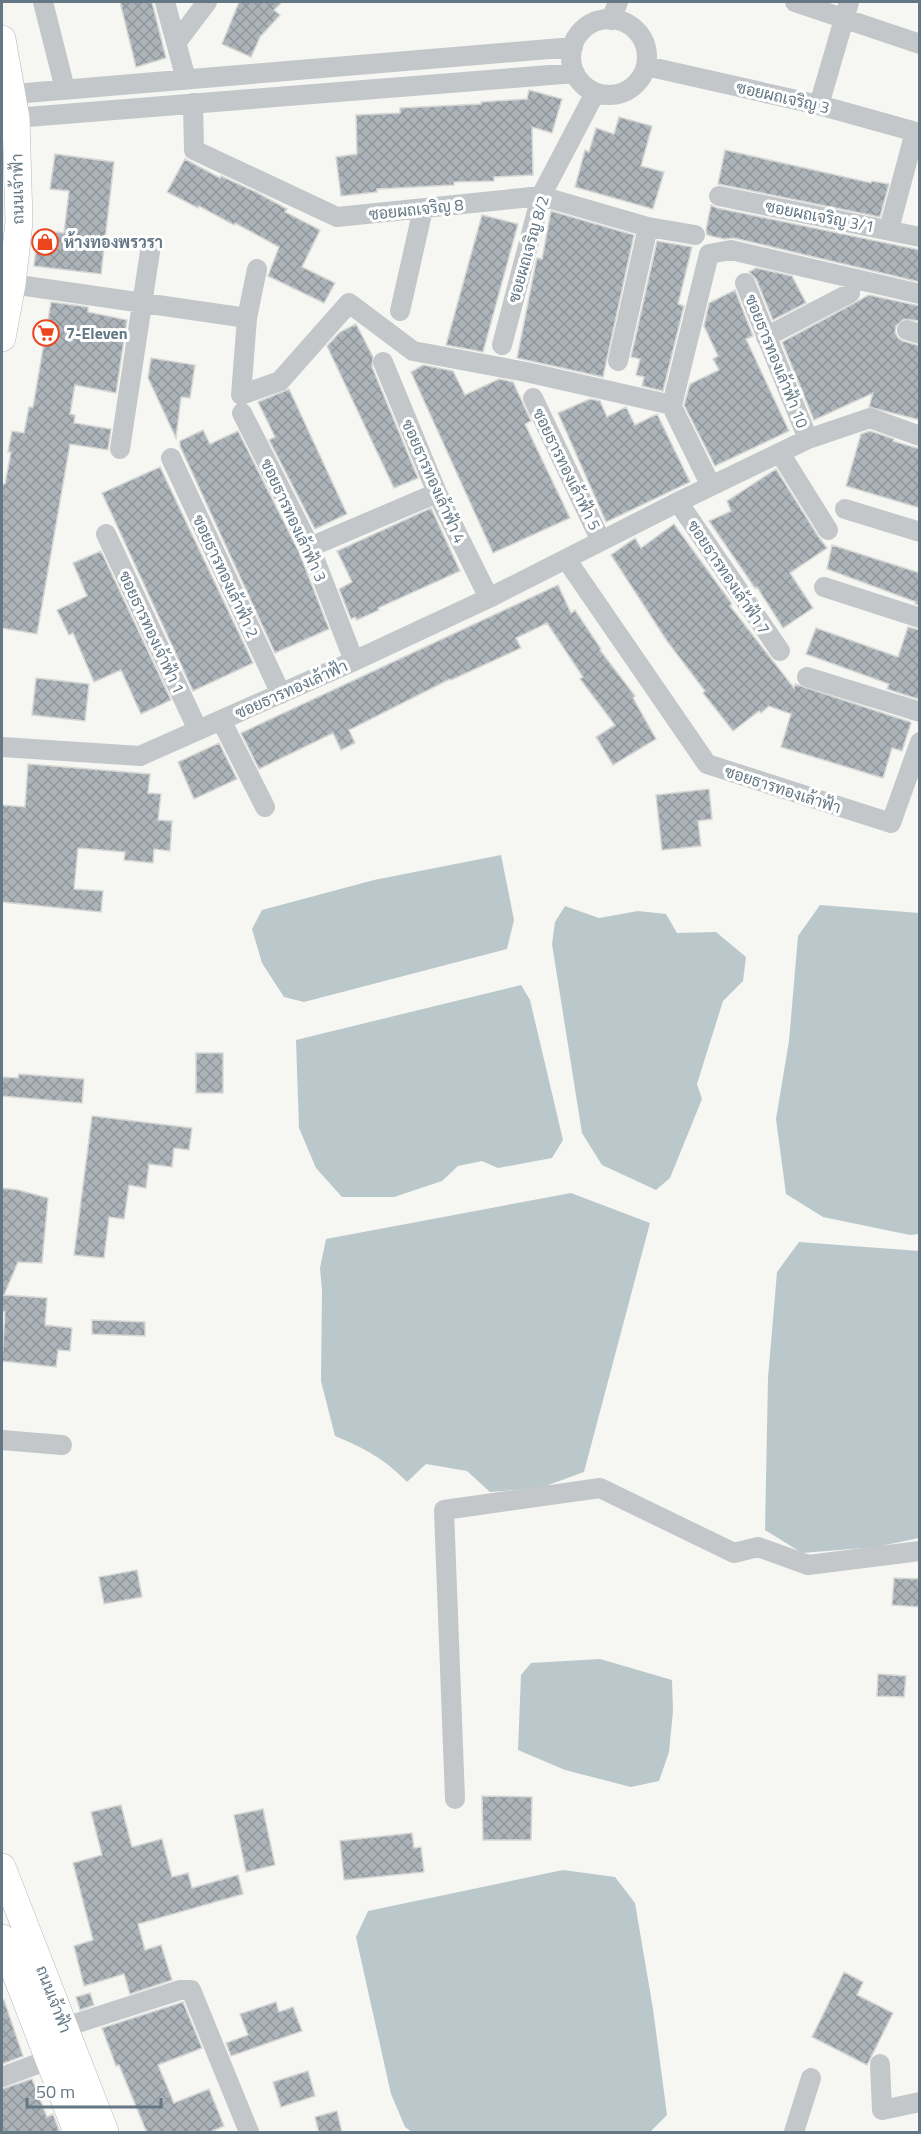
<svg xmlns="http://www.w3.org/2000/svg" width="921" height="2134" viewBox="0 0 921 2134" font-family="'Titillium Web',Sarabun,sans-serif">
  <defs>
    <pattern id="building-cross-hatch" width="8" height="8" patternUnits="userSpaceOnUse" patternTransform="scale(1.5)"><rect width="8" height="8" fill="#acb4b9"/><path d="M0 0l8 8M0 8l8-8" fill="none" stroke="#90979c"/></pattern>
  </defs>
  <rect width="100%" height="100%" fill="#f6f6f2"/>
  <path fill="#bac8cc" d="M501 855 514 920 507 949 304 1002 284 997 262 963 252 929 262 910 374 880Z
    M820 905 919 913V1234L910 1235 823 1217 786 1194 776 1119 789 1041 798 936Z
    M565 906 599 918 638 911 666 914 677 933 716 932 746 957 743 981 723 1001 697 1084 702 1099 670 1178 656 1190 602 1165 582 1133 552 944 555 922Z
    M521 985 530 1000 563 1140 552 1158 498 1168 482 1161 458 1166 442 1181 394 1197H342L316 1168 299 1128 296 1040Z
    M571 1193 650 1223 584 1472 540 1488 490 1492 467 1471 426 1464 407 1482C385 1459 364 1448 335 1436L321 1381 322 1290 320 1268 326 1239Z
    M799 1242 919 1251V1538L876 1547 802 1553 765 1530 768 1378 777 1272Z
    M600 1659 672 1680 673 1711 669 1752 659 1781 631 1787 565 1770 518 1750 521 1675 531 1663Z
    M563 1870 615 1877 635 1903 653 2009 667 2115 650 2132H412L405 2127 391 2094 356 1937 368 1911Z"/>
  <path fill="url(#building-cross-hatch)" stroke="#d7d7d5" stroke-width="1.5" d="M120 2H152L166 58 136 67Z
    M239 2H282L274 10 280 15 260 37 251 57 222 44Z
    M529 90 562 99 552 133 532 127 533 175 494 177V181L454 182V185L377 189V192L341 196 336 157 357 154 356 115 400 113V108L481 104V102L527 99Z
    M619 117 652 126 641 166 664 172 653 209 575 187 585 150 589 152 596 128 614 134Z
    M725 150 871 183 872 181 889 184 880 217 718 184Z
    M55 154 114 162 101 274 34 266 38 230 64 233 69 191 50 189Z
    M185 159 220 178 221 176 256 192 287 209 285 212 320 230 302 267 335 283 324 303 268 276 279 247 235 223 234 225 199 206 198 208 167 192Z
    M711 205 717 208 920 250V282L734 238 724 239 707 235 706 230Z
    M551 211 634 235 603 377 517 358 536 262 537 258 542 259Z
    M482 215 518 224 483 352 446 345Z
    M657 241 692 247 678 304 684 306 663 391 642 386 644 377 636 375 640 359 631 357Z
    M756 268 792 276 806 303 773 320 756 279 749 272Z
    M735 290 753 336 746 339 789 431 715 466 684 405 690 384 719 370 713 359 718 356 704 326 709 303Z
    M869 295 920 306V321L904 319 896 326 895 332 898 338 903 341 920 346V420L869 407 873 393 814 420 782 342Z
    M51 302 88 307V312L127 320 116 393 75 385 70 414 75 415 74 423 111 429 108 450 70 444 37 634 2 628V484H5L11 452H8L12 431 24 433 29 407H33Z
    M356 324 373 357 372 367 418 478 394 488 327 346 340 332Z
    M151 358 195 365 190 398 181 397 176 438 148 378Z
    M423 365 453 371 465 395 499 379 513 382 531 421 525 424 570 518 493 553 411 372Z
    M289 389 347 514 315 529 269 440 275 437 258 402Z
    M590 399 600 401 607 417 626 407 635 425 657 414 690 482 606 522 558 413Z
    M203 430 210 444 238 431 299 552 329 629 275 653 180 446V441Z
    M870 431 894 439 893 441 920 449V508L846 486 861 434Z
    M160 467 253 663 193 691 102 493Z
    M776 469 818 536 827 548 790 573 813 608 783 628 757 587 755 588 709 521 731 511 727 501Z
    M431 508 460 571 378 608 379 610 357 620 355 617 351 619 339 589 352 582 337 551Z
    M674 524 732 604 730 606 794 688 795 684 910 722 911 723 902 751 892 748 883 778 781 747 791 714 769 706 761 713 759 711 733 731 703 693 705 691 667 641 611 555 635 538 641 548Z
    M832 545 920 573V605L915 604 916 602 827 569Z
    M101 551 171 700 141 714 121 670 94 682 73 633 69 635 57 610 87 596 73 563Z
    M558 585 571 613 575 610 601 649 600 650 635 696 633 698 656 739 613 765 596 737 615 725 580 679 583 677 547 623 516 638 521 648 451 680 450 679 349 730 355 743 341 750 333 733 259 769 241 733Z
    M908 627 920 630V693L918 699 887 689 889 684 806 654 816 628 898 657Z
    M36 678 89 684 85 721 32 715Z
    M219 743 237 779 194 799 178 762Z
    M28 764 150 774 148 793 161 794 158 820 172 821 170 851 154 849 153 863 124 860 125 852 78 848 74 889 103 891 101 912 2 902V805L25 807Z
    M709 789 712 819 698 821 701 846 662 850 656 795Z
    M196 1053H223V1093H196Z
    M19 1074 84 1079 82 1103 2 1096V1077L18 1078Z
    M92 1116 192 1128 189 1150 174 1148 172 1167 149 1164 146 1188 129 1185 124 1219 109 1217 104 1258 74 1255Z
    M2 1188 18 1190 48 1198 42 1263 18 1262 4 1295 47 1298 45 1325 72 1328 70 1351 58 1350 56 1367 2 1361 5 1312 2 1311Z
    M92 1320 145 1322V1336L92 1334Z
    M137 1570 142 1597 104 1604 99 1577Z
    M894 1578 920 1579V1607L892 1605Z
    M878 1674 906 1676 904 1697 877 1696Z
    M482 1796 532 1797 531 1840H483Z
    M121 1805 132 1847 162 1839 172 1877 188 1873 192 1888 238 1875 243 1894 138 1924 145 1950 161 1945 172 1980 130 1994 124 1974 84 1986 74 1946 93 1940 73 1863 102 1855 91 1812Z
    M263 1809 275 1865 246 1872 234 1815Z
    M412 1833 414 1848 421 1847 424 1872 344 1880 340 1841Z
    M844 1972 863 1982 857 1995 893 2013 867 2065 812 2037Z
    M90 1993 94 2005 80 2010 76 1997Z
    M4 2000 23 2056 2 2064V2001Z
    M183 2002 202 2048 158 2065 174 2103 209 2089 224 2126 208 2133H147L119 2065 116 2066 102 2028Z
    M276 2002 279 2012 293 2007 302 2031 231 2056 226 2043 248 2035 240 2014Z
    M308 2071 315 2096 281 2107 273 2082Z
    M32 2079 47 2117 53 2114 60 2133H2V2089Z
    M337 2111 342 2133H319L315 2117Z"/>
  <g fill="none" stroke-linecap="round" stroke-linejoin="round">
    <g stroke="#b3b9bd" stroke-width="28">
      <path id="secondary" d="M2 39 16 118 19 222 12 284 2 338
        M2 1867 105 2132
        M2 1938 77 2132"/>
    </g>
    <path stroke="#c3c7ca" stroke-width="20" d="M43 2 65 89
      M165 2 186 79
      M795 2 920 44
      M571 57a38 38 0 1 1 76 0a38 38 0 1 1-76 0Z
      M611 20 618 2
      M176 43 207 2
      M646 66 819 105 920 133
      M2 95 573 47
      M193 103 194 150 337 217 541 196 648 227 695 235
      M819 105 849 2
      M2 119 575 73
      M719 196 920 237
      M889 229 915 132
      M257 269 247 318 241 395 280 381 349 303 413 351 526 372 672 405 709 254 731 250 920 294
      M745 283 808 439
      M12 284 247 318
      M400 311 423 209
      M907 330 920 334
      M766 337 850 293
      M502 345 541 196 595 93
      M618 361 648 227
      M383 362 437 493 489 598
      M533 398 601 541
      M674 411 711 486
      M242 413 310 547 354 661
      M120 449 151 245
      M780 453 828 530
      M171 458 281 694
      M678 502 780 651
      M845 509 920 532
      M106 534 198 730
      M310 547 437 493
      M566 559 707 764 891 823 920 742
      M824 587 920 618
      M807 677 920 712
      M221 720 265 807
      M2 747 140 756 354 661 489 598 678 502 808 439 870 418 920 436
      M2 1440 62 1445
      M455 1799 444 1510 600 1488 734 1553 758 1547 808 1565 920 1551
      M65 2027 180 1990H191L249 2132
      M880 2064 882 2110 920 2102
      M2 2077 48 2060
      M794 2132 811 2078"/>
    <use href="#secondary" stroke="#fff" stroke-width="27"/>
  </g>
  <defs>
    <g id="shop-ring" transform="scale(1.35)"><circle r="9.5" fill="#fff" stroke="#ec441c" stroke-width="1.5"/><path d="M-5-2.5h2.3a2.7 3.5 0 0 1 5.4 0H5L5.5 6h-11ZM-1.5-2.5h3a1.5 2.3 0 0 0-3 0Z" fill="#ec441c"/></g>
    <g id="supermarket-ring" transform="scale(1.35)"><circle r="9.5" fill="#fff" stroke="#ec441c" stroke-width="1.5"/><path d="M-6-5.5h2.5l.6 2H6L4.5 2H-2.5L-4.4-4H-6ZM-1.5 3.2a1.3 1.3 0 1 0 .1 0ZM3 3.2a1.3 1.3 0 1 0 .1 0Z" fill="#ec441c"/></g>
  </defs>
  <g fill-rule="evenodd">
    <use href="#shop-ring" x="45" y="242"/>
    <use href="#supermarket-ring" x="46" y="333"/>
  </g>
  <g text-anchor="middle" stroke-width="6" stroke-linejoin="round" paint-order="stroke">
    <g font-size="16" fill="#637785" stroke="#fff">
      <text transform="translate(783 97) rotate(13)" y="6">ซอยผถเจริญ 3</text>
      <text transform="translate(17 189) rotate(-91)" y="6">ถนนเจ้าฟ้า</text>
      <text transform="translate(416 209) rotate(-6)" y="6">ซอยผถเจริญ 8</text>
      <text transform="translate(820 216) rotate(11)" y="6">ซอยผถเจริญ 3/1</text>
      <text transform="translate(528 249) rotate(-74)" y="6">ซอยผถเจริญ 8/2</text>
      <text transform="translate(777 361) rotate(68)" y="6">ซอยธารทองเล้าฟ้า 10</text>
      <text transform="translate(567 469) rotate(64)" y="6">ซอยธารทองเล้าฟ้า 5</text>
      <text transform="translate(434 481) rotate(66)" y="6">ซอยธารทองเล้าฟ้า 4</text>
      <text transform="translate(294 520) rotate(65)" y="6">ซอยธารทองเล้าฟ้า 3</text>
      <text transform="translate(226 576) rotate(65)" y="6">ซอยธารทองเล้าฟ้า 2</text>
      <text transform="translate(729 577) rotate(56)" y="6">ซอยธารทองเล้าฟ้า 7</text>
      <text transform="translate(152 632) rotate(65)" y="6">ซอยธารทองเจ้าฟ้า 1</text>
      <text transform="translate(291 689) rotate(-24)" y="6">ซอยธารทองเล้าฟ้า</text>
      <text transform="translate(783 789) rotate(18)" y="6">ซอยธารทองเล้าฟ้า</text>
      <text transform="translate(54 1999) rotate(69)" y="6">ถนนเจ้าฟ้า</text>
    </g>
    <g font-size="16" font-weight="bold" fill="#637785" stroke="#fff" text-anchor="start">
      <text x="64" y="248">ห้างทองพรวรา</text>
      <text x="66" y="339">7-Eleven</text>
    </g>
  </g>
  <rect width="921" height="2134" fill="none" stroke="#637785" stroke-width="6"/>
  <path d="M27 2098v9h134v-9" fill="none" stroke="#637785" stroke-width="3"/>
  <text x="36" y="2098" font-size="18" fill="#637785" stroke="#ffffff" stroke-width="4.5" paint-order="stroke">50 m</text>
</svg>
